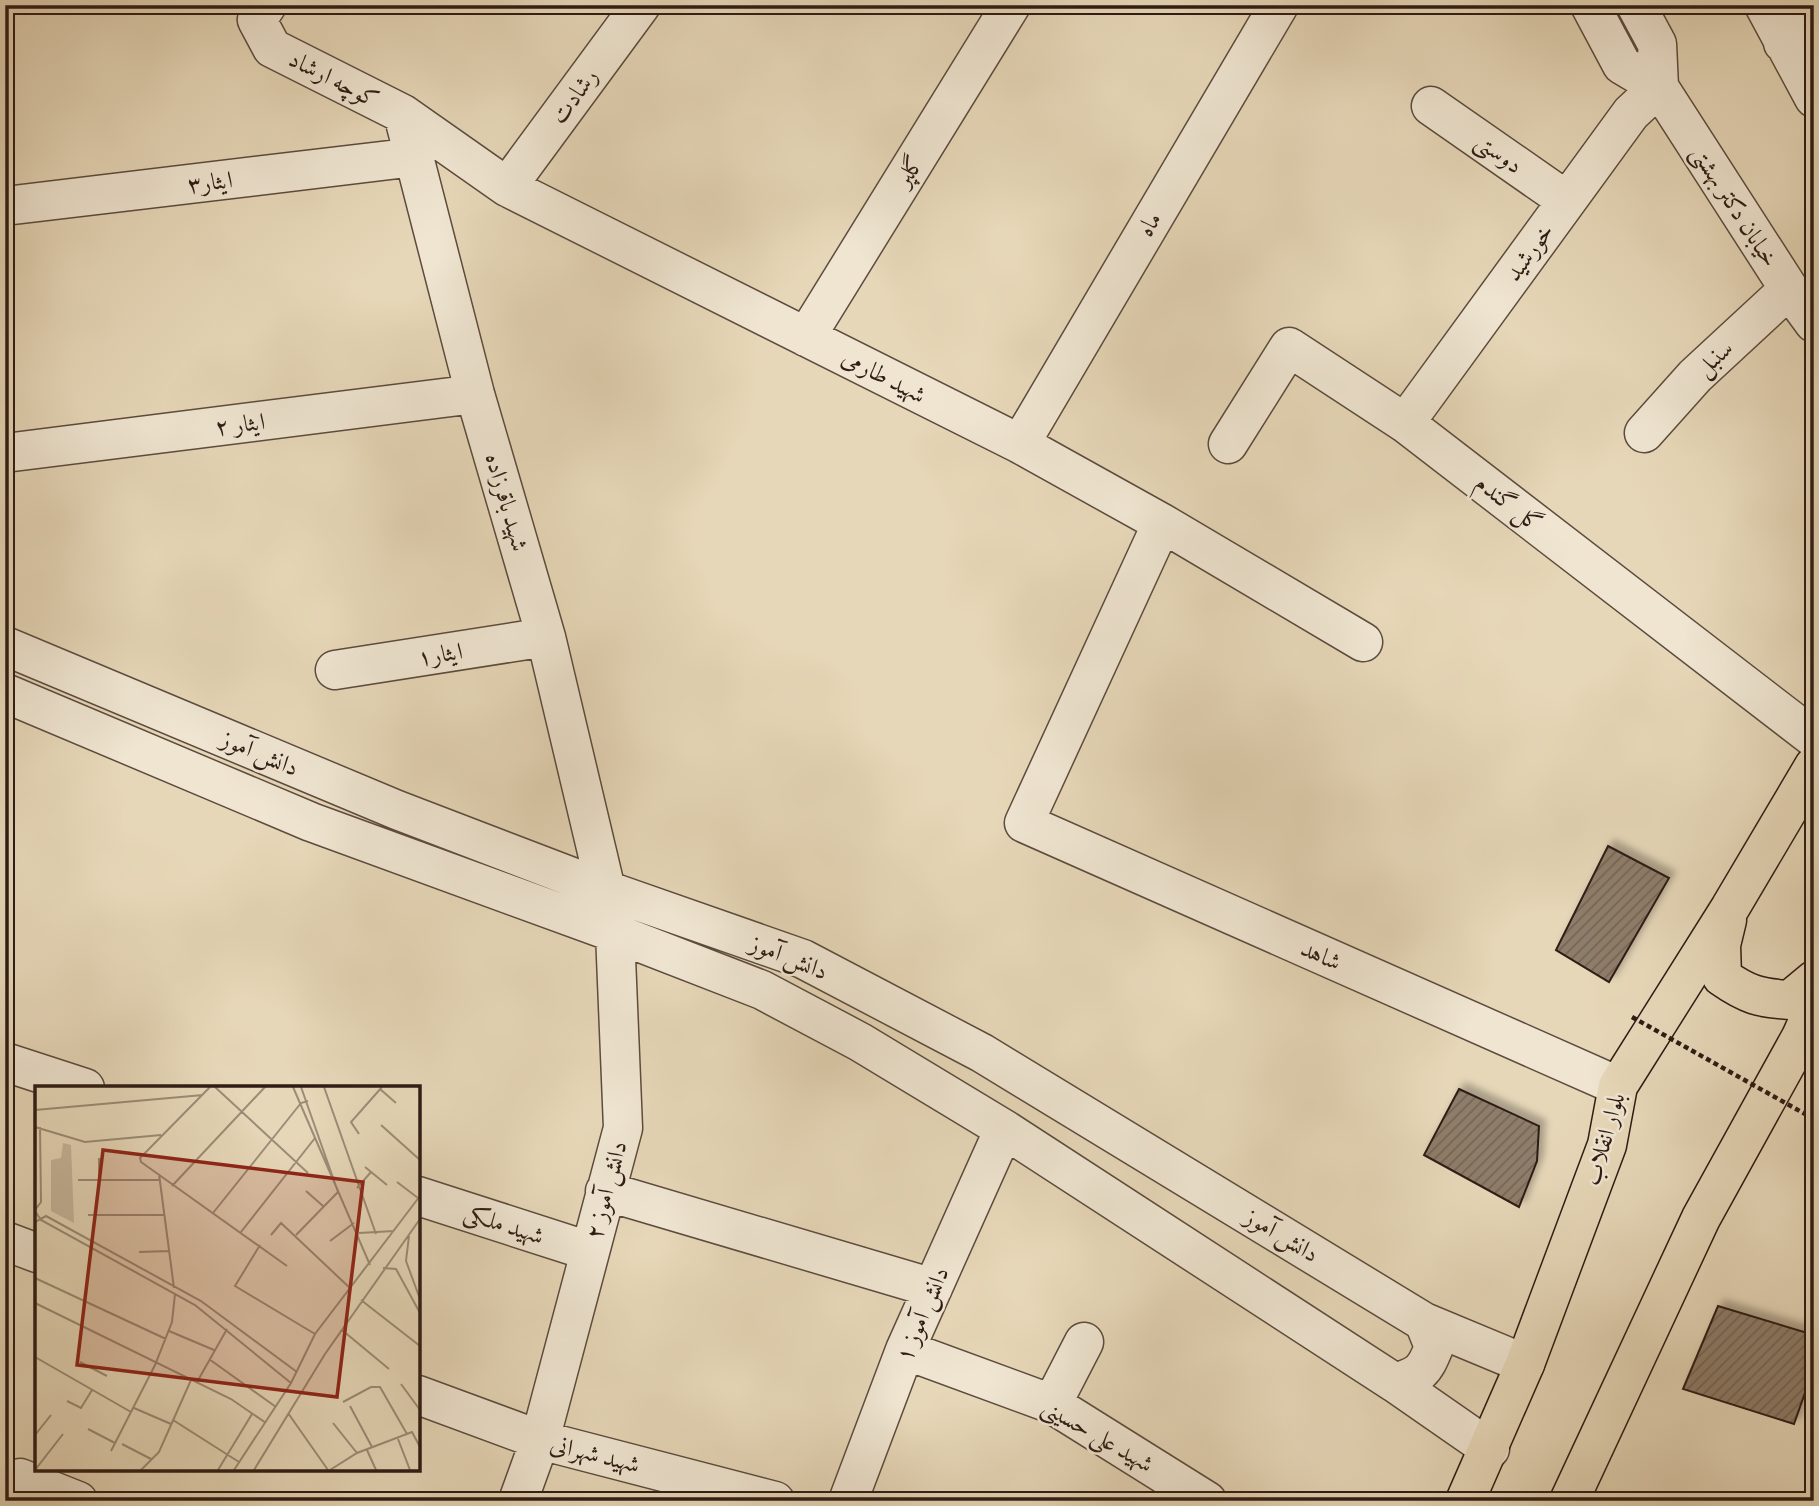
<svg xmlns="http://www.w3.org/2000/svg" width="1819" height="1506" viewBox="0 0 1819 1506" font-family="Alegreya,Amiri,serif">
  <defs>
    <pattern id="building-hatch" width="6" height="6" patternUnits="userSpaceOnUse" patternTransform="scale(1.75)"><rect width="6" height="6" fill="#8e7d6a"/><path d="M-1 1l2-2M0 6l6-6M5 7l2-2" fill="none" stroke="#746656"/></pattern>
    <filter id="shadow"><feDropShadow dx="6" dy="-6" stdDeviation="3.5" flood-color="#0004"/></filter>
  </defs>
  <rect width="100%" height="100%" fill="#e6d7b8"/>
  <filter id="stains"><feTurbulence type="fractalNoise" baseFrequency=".00286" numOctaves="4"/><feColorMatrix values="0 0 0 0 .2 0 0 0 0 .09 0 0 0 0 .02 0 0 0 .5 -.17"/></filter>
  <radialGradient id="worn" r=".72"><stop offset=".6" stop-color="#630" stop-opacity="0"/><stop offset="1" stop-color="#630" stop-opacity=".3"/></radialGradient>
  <path fill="url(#building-hatch)" stroke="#2e1c15" stroke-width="2" filter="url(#shadow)" d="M1608 846 1669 878 1609 982 1556 950Z
    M1459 1089 1539 1126 1537 1161 1519 1207 1424 1155Z
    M1718 1306 1814 1335V1367L1794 1424 1683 1389Z"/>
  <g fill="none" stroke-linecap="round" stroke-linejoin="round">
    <g stroke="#5c4b3e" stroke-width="41">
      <path id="minor" d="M267 5 257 20 272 48 403 114 507 187 1020 444 1162 523 1363 642
        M1590 5 1622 65 1659 87 1789 289 1814 323
        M1636 5 1657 44 1659 87
        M1764 5 1814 98
        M1783 43 1809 5
        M1431 106 1566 200
        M403 114 475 394 546 637 606 890
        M507 187 641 5
        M5 206 415 157
        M806 337 1011 5
        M1405 423 1631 113 1659 87
        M1644 433 1695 376 1789 289
        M1020 444 1279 5
        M1228 444 1289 347 1405 423 1814 738
        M5 453 475 394
        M1162 523 1024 823 1618 1086
        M5 646 397 810 606 890 803 959 982 1053 1424 1322 1525 1364
        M335 670 546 637
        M5 693 311 822 615 933 762 990 860 1042 1004 1129 1395 1383 1490 1449
        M5 1062 85 1088
        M605 1191 933 1288
        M418 1196 589 1251
        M5 1241 37 1253
        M905 1350 1052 1404 1207 1501
        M1395 1383C1420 1375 1424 1372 1434 1347L1424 1322
        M418 1395 540 1440 775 1501
        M1052 1404 1084 1342
        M20 1478 78 1501
        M518 1501 540 1440 623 1128 615 933
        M848 1501 905 1350 1004 1129"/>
    </g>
    <g stroke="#2e1c15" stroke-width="41">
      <path id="major" d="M1727 920 1721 945 1722 977C1748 995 1759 998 1790 1000L1814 980
        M1465 1501 1525 1364 1607 1145 1618 1086 1730 908 1814 766
        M1569 1501 1701 1218 1801 1037 1814 1008"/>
    </g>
    <path stroke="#2e1c15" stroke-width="4.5" stroke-dasharray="5 3.5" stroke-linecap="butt" d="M1811 1097 1814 1114"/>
    <use href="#minor" stroke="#efe5d1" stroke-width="38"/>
    <use href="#major" stroke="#e6d7b8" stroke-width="38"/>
    <path stroke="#2e1c15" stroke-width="4.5" stroke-dasharray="5 3.5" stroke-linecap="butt" d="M1632 1017 1814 1119"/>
  </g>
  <g text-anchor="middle" stroke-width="5" stroke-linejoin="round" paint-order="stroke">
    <g font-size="24" fill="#2e1c15" stroke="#efe5d1">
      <text transform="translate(334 79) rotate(27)" y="8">کوچه ارشاد</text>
      <text transform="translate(574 96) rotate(-54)" y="8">رشادت</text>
      <text transform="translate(1499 153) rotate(35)" y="8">دوستی</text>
      <text transform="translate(909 171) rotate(-58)" y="8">گلپر</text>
      <text transform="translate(210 182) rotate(-7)" y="8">ایثار۳</text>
      <text transform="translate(1735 206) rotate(57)" y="8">خیابان دکتر بهشتی</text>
      <text transform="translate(1149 224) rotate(-59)" y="8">ماه</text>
      <text transform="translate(1529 252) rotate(-54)" y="8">خورشید</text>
      <text transform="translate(1714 358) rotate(-43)" y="8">سنبل</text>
      <text transform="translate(884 376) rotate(27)" y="8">شهید طارمی</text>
      <text transform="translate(240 424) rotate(-7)" y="8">ایثار ۲</text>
      <text transform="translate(507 502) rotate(74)" y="8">شهید باقرزاده</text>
      <text transform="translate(1509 503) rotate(38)" y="8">گل گندم</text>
      <text transform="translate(440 654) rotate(-9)" y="8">ایثار۱</text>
      <text transform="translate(260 753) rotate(23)" y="8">دانش آموز</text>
      <text transform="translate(1321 955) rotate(24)" y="8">شاهد</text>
      <text transform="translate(789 957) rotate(22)" y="8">دانش آموز</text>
      <text transform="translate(1604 1139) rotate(-74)" y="8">بلوار انقلاب</text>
      <text transform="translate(606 1190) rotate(-75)" y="8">دانش آموز ۲</text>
      <text transform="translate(504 1224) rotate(18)" y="8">شهید ملکی</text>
      <text transform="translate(1282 1235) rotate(31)" y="8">دانش آموز</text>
      <text transform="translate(922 1314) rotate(-67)" y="8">دانش آموز ۱</text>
      <text transform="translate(1098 1435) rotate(30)" y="8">شهید علی حسینی</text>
      <text transform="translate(595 1454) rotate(14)" y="8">شهید شهرانی</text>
    </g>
  </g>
  <g transform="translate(35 1086)">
    <rect width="385" height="385" fill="#e6d7b8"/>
    <path d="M28 57 36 59 39 137 16 125V74L26 72Z" fill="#c7b79c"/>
    <path fill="none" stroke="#9c8c77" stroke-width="2" d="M175 1 105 72 106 76 252 180M180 1 273 87M258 1 335 179M266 1 303 106M289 1 341 148M345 3 361 17M0 24 168 9M346 39 385 74M0 41 50 56 126 49M324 48 316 36 347 1M64 72V94M330 81 352 99M124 88 139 202M43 94H125M362 96 383 112M137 100 230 1M322 102 336 86M271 105 288 120M0 124 6 116 5 41M0 125 6 134 160 219 256 297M178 127 266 17 273 15M53 129H129M0 136 11 130 166 215 262 286M206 146 280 52M324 147 359 145M236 149 246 137 316 203M261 149 303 106M374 150 371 175 385 213M295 155 319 137M225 159 200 200 280 248M104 166 135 165M348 182 361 183 385 227M0 192 131 253M326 214 385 260M0 217 196 313 231 337M307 244 354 283M134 245 179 264M0 271 96 326M174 273 241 321M45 276 72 290M162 296 192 243M366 298 385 324M32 315 46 322 57 304M308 316 336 301H345L372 348M315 320 337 361M99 322 136 338M253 327 293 384M138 334 204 376M298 337 322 367M53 343 80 357M0 349 16 329M363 353 375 384M87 358 116 373M332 364 341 384M76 365 120 279 137 236 140 208M0 384 28 348M106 384 124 366 156 294M183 384 217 328M199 384 256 297 280 248 385 110M219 384 290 268 385 133M295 384 322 367 377 346 385 361"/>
    <path fill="#8f2418" fill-opacity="0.15" stroke="#8f2418" stroke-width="3.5" d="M68 64 328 96 302 311 42 279Z"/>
    <rect width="385" height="385" fill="none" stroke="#2e1c15" stroke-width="3.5"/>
  </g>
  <rect width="1819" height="1506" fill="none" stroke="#e6d7b8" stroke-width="28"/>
  <rect x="7" y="7" width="1805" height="1492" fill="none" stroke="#2e1c15" stroke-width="3.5"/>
  <rect x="14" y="14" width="1791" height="1478" fill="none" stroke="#2e1c15" stroke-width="2"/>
  <rect width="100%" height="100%" filter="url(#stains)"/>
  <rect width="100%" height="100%" fill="url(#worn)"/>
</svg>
